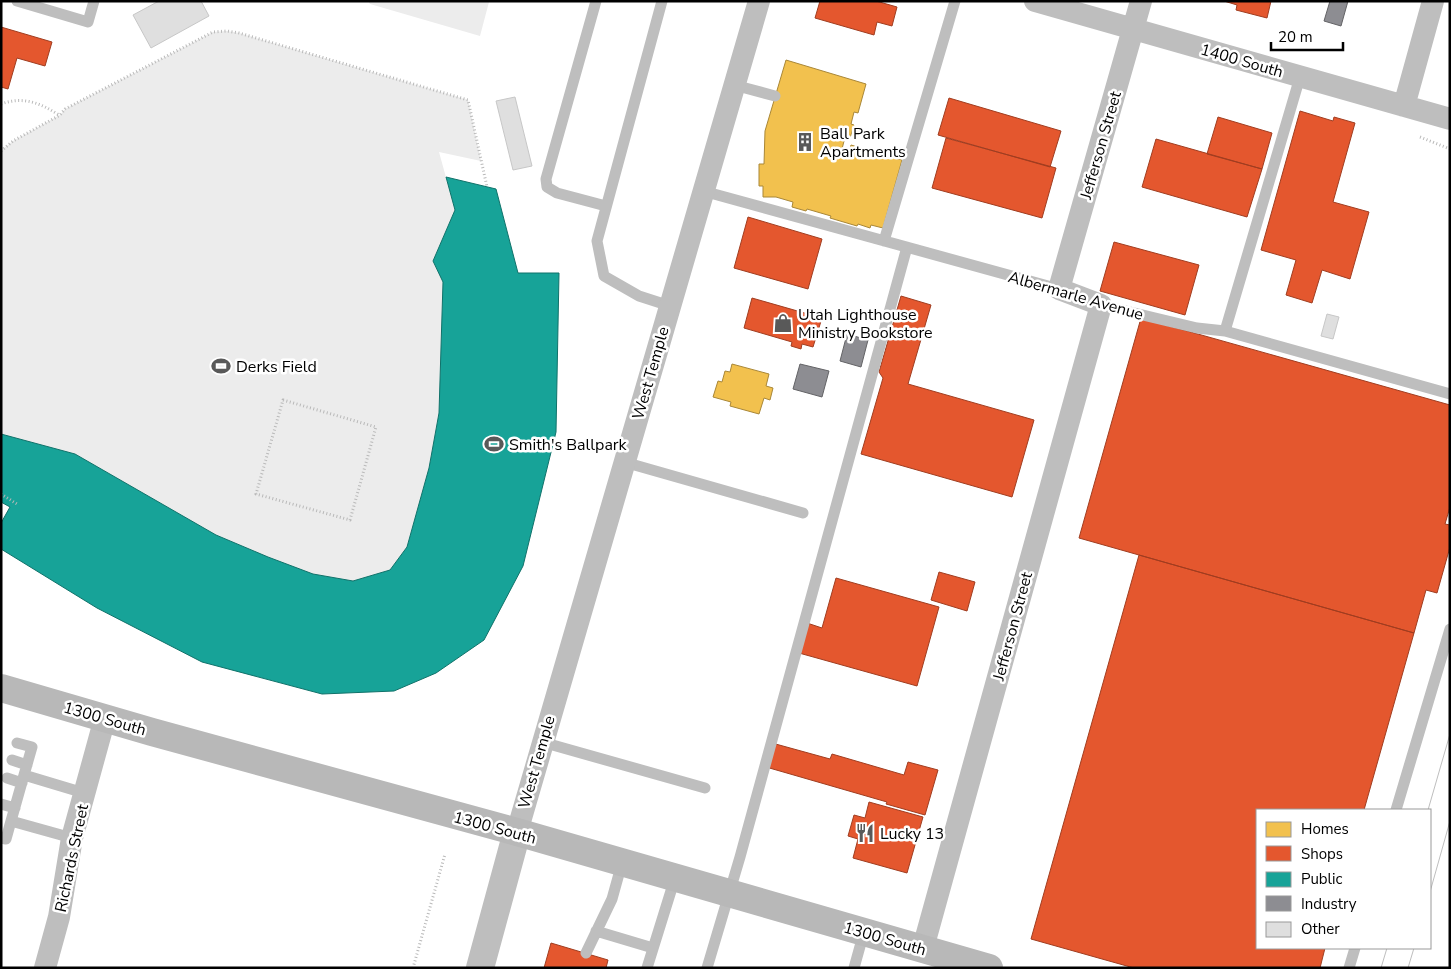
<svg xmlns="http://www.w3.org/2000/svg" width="1451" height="969" viewBox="0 0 1451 969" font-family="'Nunito Sans',sans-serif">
  <rect width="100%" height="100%" fill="#fff"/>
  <path fill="#ececec" d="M368 1H486L489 2 480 36 370 4Z
    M227 31 239 33 468 100 481 161 439 152 455 210 433 261 443 282 439 413 429 468 407 547 390 570 353 581 313 574 268 557 216 535 75 454 1 434V147L4 148 13 141 60 115 65 109 213 32Z"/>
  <path fill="#f2c14e" stroke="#a98737" d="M786 60 866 84 858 113 854 112 851 124 854 125 850 138 845 137 841 153 848 155 851 145 902 160 883 228 871 225 870 228 858 224 857 226 830 218 831 216 807 209 806 211 792 207 793 202 776 197H763V186H759V164H764L765 131Z
    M732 364 769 374 766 386 773 388 770 400 764 398 759 414 730 406 731 402 713 397 718 381 722 382 725 371 730 372Z"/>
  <path fill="#e4572e" stroke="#a03d20" d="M820 1H876L897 7 892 26 877 22 874 35 815 18Z
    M1224 1H1271L1267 18 1236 10 1237 5Z
    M1 27 52 42 45 66 17 58 8 89 1 87Z
    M949 98 1061 131 1050 167 938 135Z
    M1300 111 1333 121 1334 117 1355 123 1333 202 1369 212 1350 279 1322 270 1312 303 1286 295 1296 260 1261 250Z
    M1218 117 1272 133 1262 169 1207 154Z
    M946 138 1056 168 1042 218 932 188Z
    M1156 139 1262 169 1247 217 1142 187Z
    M748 217 822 239 808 289 734 268Z
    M1114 242 1199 265 1185 315 1100 291Z
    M901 296 931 305 908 384 1034 420 1012 497 861 454 883 378 879 372Z
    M752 298 822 318 813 347 802 344 801 349 791 346 792 342 744 328Z
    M1141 318 1450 405V507L1445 524 1450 525V547L1437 593 1426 590 1414 633 1079 538Z
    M1139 555 1414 633 1364 810H1257V948H1325L1320 968H1134L1031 939Z
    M939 572 975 582 967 611 931 600Z
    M836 578 939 607 917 686 799 653 807 623 822 628Z
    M772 743 830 759 832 754 904 775 908 762 938 770 925 815 886 804 887 802 766 767Z
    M869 802 923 817 907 873 853 858 858 839 848 836 854 815 865 818Z
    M551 943 608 960 606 968H544Z"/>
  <path fill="#17a398" stroke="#10726a" d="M446 177 496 189 518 273H559L556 432 523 566 484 640 436 673 394 691 322 694 202 662 97 608 1 549V523L10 507 1 502V434L75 454 216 535 268 557 313 574 353 581 390 570 407 547 429 468 439 413 443 282 433 261 455 210Z"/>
  <path fill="#8d8d92" stroke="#636366" d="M1330 1H1348L1341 26 1324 21Z
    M847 334 868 340 861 367 840 361Z
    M800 364 829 371 822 397 793 389Z"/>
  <path fill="#dfdfdf" stroke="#c7c7c7" d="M159 1H201L209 16 151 48 133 15Z
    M515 97 532 166 513 170 496 101Z
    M1327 314 1339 317 1333 339 1321 336Z"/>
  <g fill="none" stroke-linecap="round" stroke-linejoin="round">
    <path stroke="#b9b9b9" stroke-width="3" stroke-dasharray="1 2.5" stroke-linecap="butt" d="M1 104C24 96 40 103 59 115
      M1420 137 1450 149
      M1 151 13 141 60 115 65 109 213 32 227 31 239 33 468 100 487 187
      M283 400 376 427 350 520 256 494Z
      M1 494 17 504
      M413 968 445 854"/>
    <path stroke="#bebebe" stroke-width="11" d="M17 1 88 22 94 1
      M596 1 546 179 547 187 557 193 606 206
      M662 1 597 241 604 276 639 296 670 306
      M734 85 775 96
      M703 191 1059 289
      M884 241 955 1
      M1101 305 1197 328 1225 331 1450 394
      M1225 331 1300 77
      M624 462 803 513
      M542 742 705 788
      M17 743 32 747 24 775
      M12 760 27 765
      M7 778 22 783
      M1 804 15 808
      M1396 810 1450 629
      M1 838 6 839 11 821
      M72 838 11 821 24 775 84 793
      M596 931 653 948
      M586 953 612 899 622 863
      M647 968 675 878
      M707 968 740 857 907 247
      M854 968 864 932
      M1349 968 1355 948"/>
    <path stroke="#bebebe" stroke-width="22" d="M1035 1C1173 39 1311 80 1450 119
      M1404 106 1433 1
      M517 832 759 1
      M923 948 1101 305 1059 289 1141 1
      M45 968 59 917 72 838 105 718"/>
    <path stroke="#bebebe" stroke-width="28" d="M480 968 517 832"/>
    <path stroke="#b8b8b8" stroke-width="28" d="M1 688 152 732 517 832 989 968"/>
    <path stroke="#bebebe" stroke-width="1" d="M1428 810 1450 734
      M1430 892 1450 821
      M1381 968 1387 948
      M1408 968 1414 948"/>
  </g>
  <defs>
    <g id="building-bare" transform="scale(1.5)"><path d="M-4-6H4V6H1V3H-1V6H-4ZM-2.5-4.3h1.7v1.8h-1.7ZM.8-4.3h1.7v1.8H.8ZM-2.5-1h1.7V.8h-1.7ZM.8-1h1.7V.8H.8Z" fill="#595959" stroke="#fff" stroke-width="2.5" paint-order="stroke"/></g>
    <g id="shop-bare" transform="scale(1.5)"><path d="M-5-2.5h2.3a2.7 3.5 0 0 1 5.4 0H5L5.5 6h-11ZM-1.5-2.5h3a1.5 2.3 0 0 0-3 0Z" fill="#595959" stroke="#fff" stroke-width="2.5" paint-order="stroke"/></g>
    <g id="stadium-bare" transform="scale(1.5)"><path d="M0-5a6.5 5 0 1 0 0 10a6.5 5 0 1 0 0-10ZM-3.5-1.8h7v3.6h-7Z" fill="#595959" stroke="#fff" stroke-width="2.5" paint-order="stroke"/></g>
    <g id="restaurant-bare" transform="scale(1.5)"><path d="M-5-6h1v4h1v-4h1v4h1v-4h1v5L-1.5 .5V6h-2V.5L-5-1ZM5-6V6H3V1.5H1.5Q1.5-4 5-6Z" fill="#595959" stroke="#fff" stroke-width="2.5" paint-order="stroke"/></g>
  </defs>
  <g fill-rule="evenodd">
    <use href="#building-bare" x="805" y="142"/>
    <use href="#shop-bare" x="783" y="323"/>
    <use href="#stadium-bare" x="221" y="366"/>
    <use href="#stadium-bare" x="494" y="444"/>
    <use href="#restaurant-bare" x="865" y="833"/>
  </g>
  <g text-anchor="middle" stroke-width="5" stroke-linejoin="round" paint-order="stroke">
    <g font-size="16" fill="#000" stroke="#fff">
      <text transform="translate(1242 60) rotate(16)" y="6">1400 South</text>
      <text transform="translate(1100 145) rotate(-74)" y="6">Jefferson Street</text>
      <text transform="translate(1076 295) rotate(16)" y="6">Albermarle Avenue</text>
      <text transform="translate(650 373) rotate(-74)" y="6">West Temple</text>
      <text transform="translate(1012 626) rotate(-75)" y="6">Jefferson Street</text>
      <text transform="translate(105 718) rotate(16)" y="6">1300 South</text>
      <text transform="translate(536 762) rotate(-74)" y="6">West Temple</text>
      <text transform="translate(495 827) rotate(15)" y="6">1300 South</text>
      <text transform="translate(71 858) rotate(-78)" y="6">Richards Street</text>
      <text transform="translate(885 938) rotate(16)" y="6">1300 South</text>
    </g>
    <g font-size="16" fill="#000" stroke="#fff" text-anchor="start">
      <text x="820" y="139">Ball Park<tspan x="820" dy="18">Apartments</tspan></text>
      <text x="798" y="320">Utah Lighthouse<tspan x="798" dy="18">Ministry Bookstore</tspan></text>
      <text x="236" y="372">Derks Field</text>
      <text x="509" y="450">Smith's Ballpark</text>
      <text x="880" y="839">Lucky 13</text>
    </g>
  </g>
  <rect width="1451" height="969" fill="none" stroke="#000000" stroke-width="5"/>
  <rect x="1256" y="809" width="175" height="140" fill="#ffffff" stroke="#999999"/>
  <rect x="1266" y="822" width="25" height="15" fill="#f2c14e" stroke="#999999"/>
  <text x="1301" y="834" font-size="15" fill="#000000">Homes</text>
  <rect x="1266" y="846" width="25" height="15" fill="#e4572e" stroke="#999999"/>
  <text x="1301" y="859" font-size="15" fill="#000000">Shops</text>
  <rect x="1266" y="872" width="25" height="15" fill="#17a398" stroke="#999999"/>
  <text x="1301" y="884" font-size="15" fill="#000000">Public</text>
  <rect x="1266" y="896" width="25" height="15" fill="#8d8d92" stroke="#999999"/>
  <text x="1301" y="909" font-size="15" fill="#000000">Industry</text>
  <rect x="1266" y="922" width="25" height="15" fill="#dfdfdf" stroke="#999999"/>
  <text x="1301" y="934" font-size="15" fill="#000000">Other</text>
  <path d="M1271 42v8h72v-8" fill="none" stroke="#000000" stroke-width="2.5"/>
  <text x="1278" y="42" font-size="15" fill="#000000" stroke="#ffffff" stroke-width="4" paint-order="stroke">20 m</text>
</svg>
